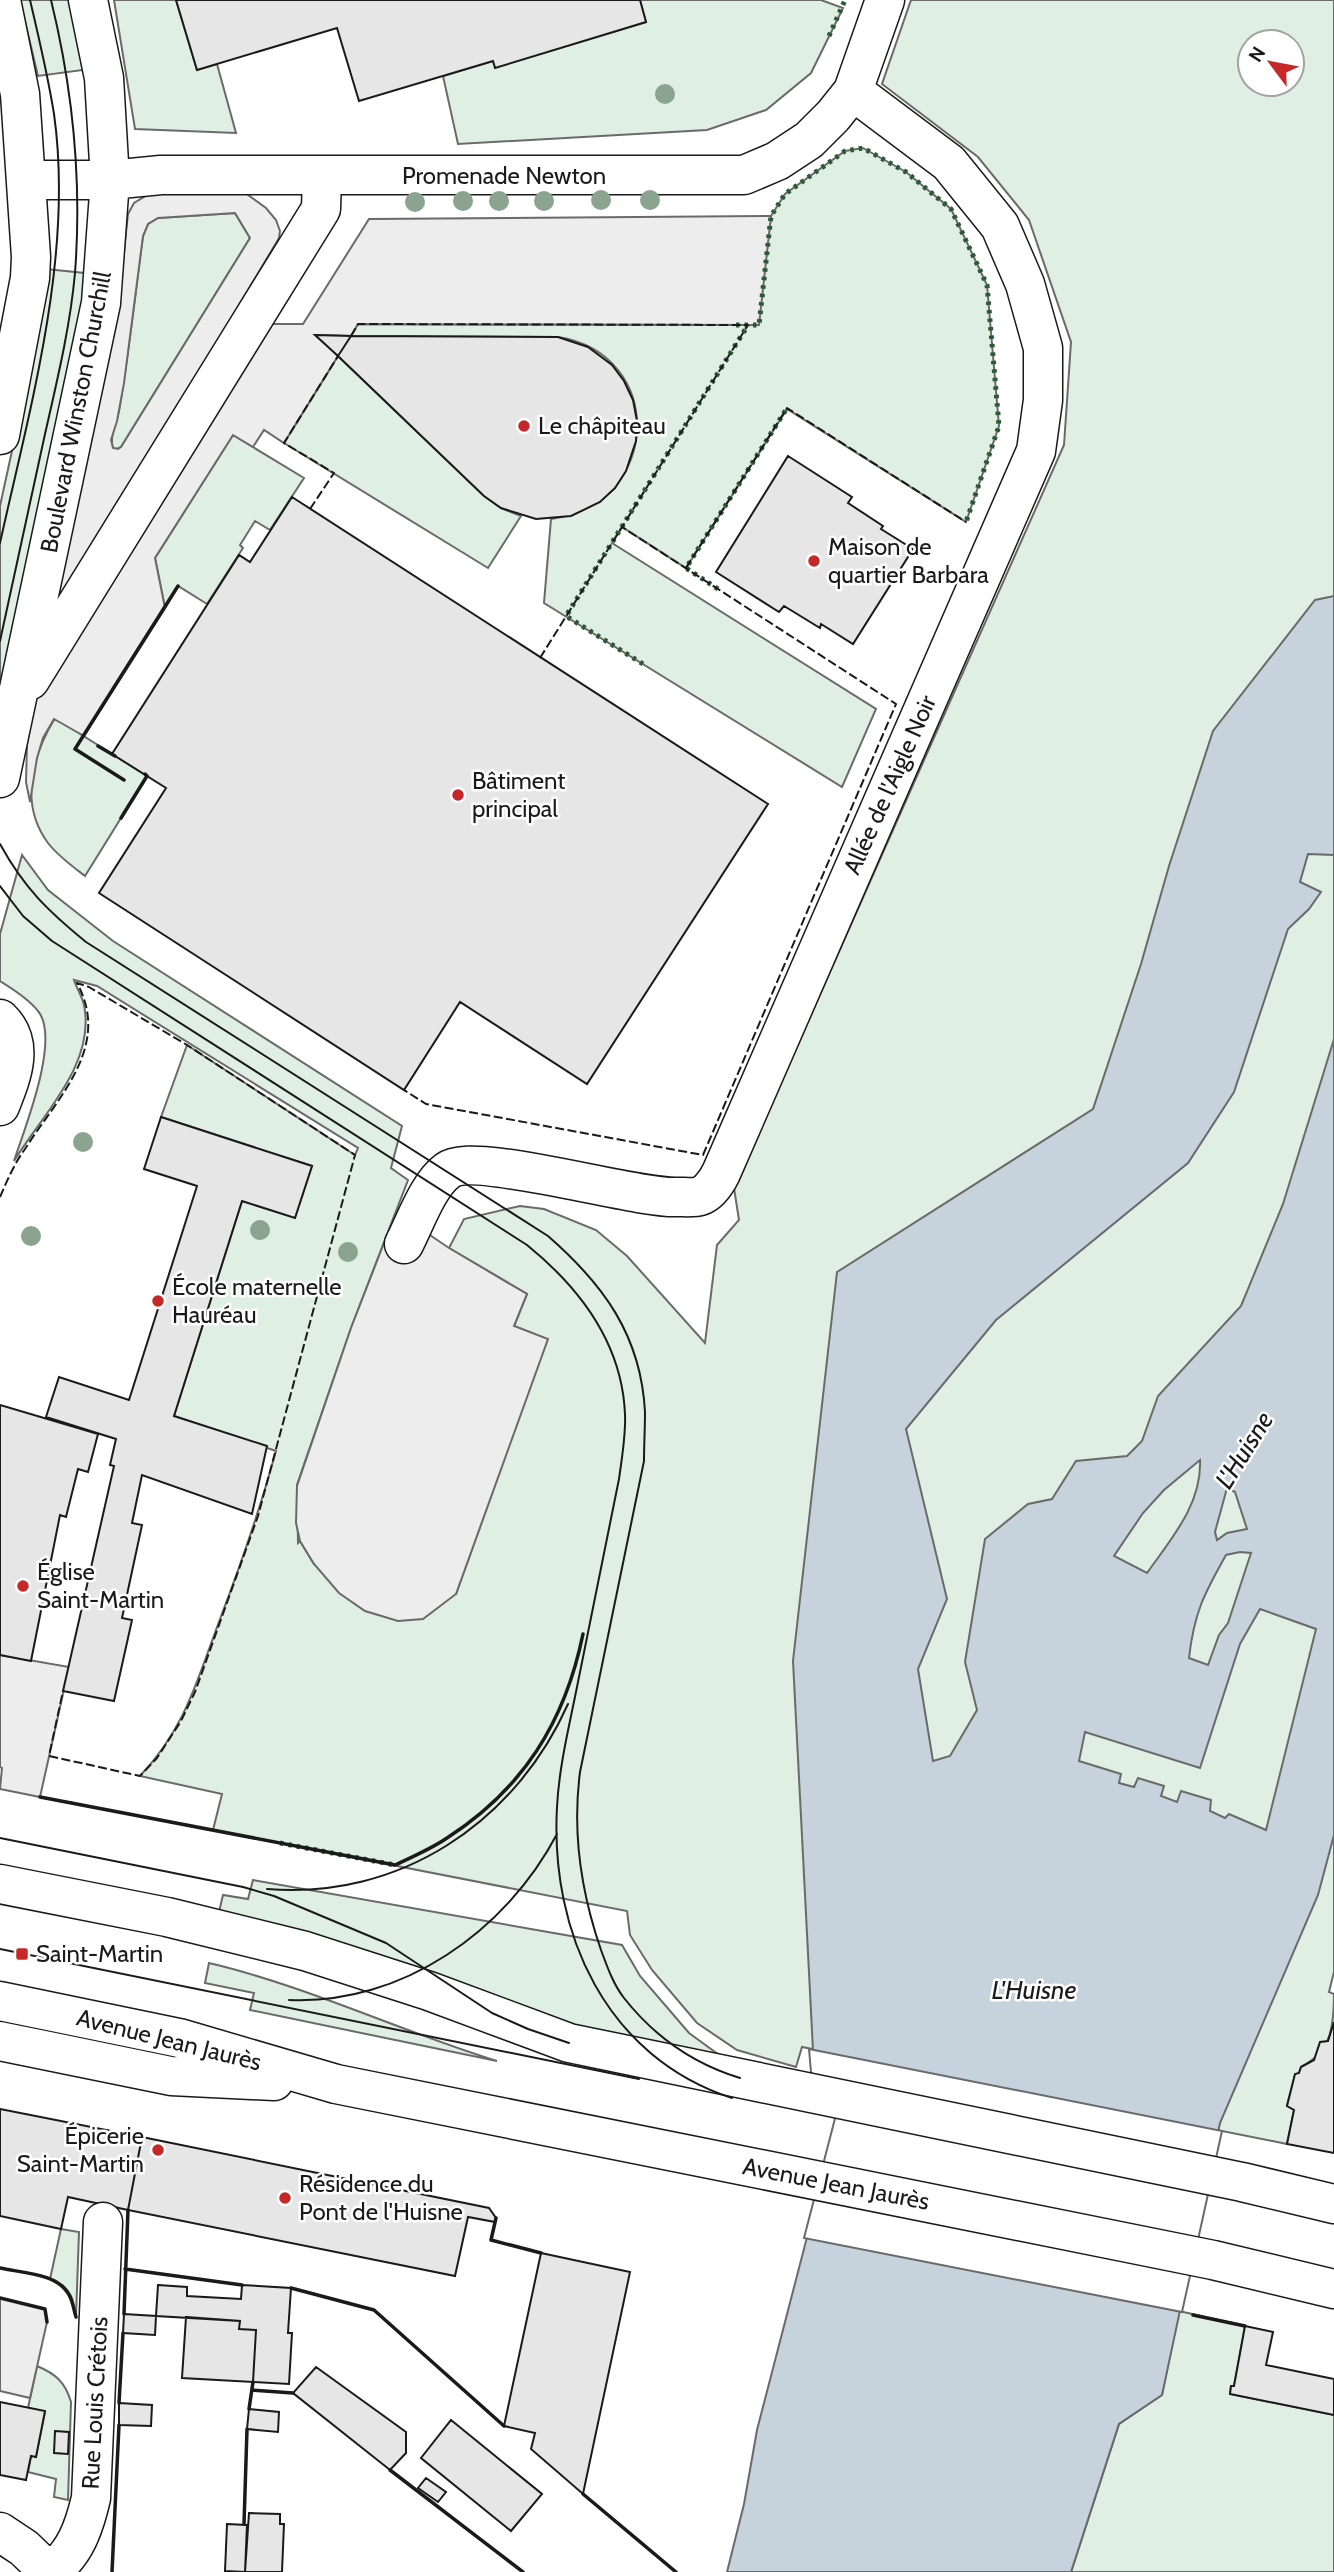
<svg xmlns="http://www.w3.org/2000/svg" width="1334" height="2572" viewBox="0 0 1334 2572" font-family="Cabin,sans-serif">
  <rect width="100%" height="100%" fill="#fff"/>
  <path fill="#e0efe3" stroke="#6a6a6a" stroke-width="2" fill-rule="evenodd" d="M20 0H70L83 70 38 76Z
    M114 0H176L197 70 217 64 236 133 135 129Z
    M640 0H821L843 8 811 73 766 110 707 130 458 144 443 76 493 61 496 67 646 22Z
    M911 0H1334V1972L1329 1992 1334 1994C1334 2025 1332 2051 1301 2067L1299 2073 1295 2075 1287 2105 1294 2110 1287 2144 802 2047 796 2067 737 2050 697 2023 652 1970 630 1935 627 1911 213 1830 222 1794 140 1776C186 1727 197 1680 220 1619 241 1564 260 1509 276 1451L174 1416 242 1201 295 1217 312 1166 161 1117 187 1045 355 1155 358 1148 97 986 74 980C76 987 82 996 84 1005 96 1064 42 1115 14 1161 24 1130 61 1039 38 1011 29 999 13 989 0 981V934L22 855 48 890 113 941 402 1126 391 1168 408 1180 351 1328 297 1485 298 1543 300 1541 314 1564 456 1594 547 1339 514 1326 527 1294 449 1248 464 1219 520 1206 544 1209 596 1230 627 1256 705 1343 717 1245 739 1220 734 1188 1064 445 1071 342 1029 220 978 157 882 84ZM1250 42H1292V84H1250Z
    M863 148 906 172 951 209 987 285 999 426 966 522 787 409 686 568 622 527 612 543 876 709 842 787 544 603 551 519C663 503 666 354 558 337L351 336 358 324 758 325 771 216 785 194 845 151Z
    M235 213 250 238 121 447 117 449 113 448C109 437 117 422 119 411 129 353 135 295 143 236L148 224 158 218Z
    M46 269 94 274 0 719V506L35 345Z
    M338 356 484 496 501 508 521 516 488 568 284 443Z
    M233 435 304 478 270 530 255 521 240 545 243 548 207 604 178 586 165 608 155 558Z
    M55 718 147 776 85 876C72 866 58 856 48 843 19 804 32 756 55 718Z
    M253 1880 622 1945 640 1976 689 2033 733 2065 601 2034 218 1916 223 1895 248 1899Z
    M209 1963C307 1986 400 2031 497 2061L250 2010 254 1993 205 1983Z
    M61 2229 79 2232 76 2317C71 2299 68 2288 50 2279Z
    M1179 2311 1245 2326 1234 2386H1231L1230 2394 1334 2415V2572H1071L1119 2424 1162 2395Z
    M37 2366C56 2374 65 2382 71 2402L68 2500 54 2497 56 2479 28 2472 31 2456H36L45 2412 28 2408Z"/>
  <path fill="#ededed" stroke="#6a6a6a" stroke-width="2" fill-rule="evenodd" d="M154 191 244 192 266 208 276 220 280 231 279 238 48 625 119 299 128 214 134 203ZM235 213 250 238 121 447 118 449 113 448 111 440 117 421 124 383 143 236 148 224 158 218Z
    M771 216 759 325 358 324 351 336 316 335 338 356 284 443 264 430 253 447 233 435 155 558 165 608 84 736 54 719 43 738 37 758 30 802 26 782 27 744 33 708 41 686 267 324H303L369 219Z
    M396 1212 449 1248 527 1294 514 1326 548 1339 456 1594 423 1619 398 1621 365 1611 339 1593 314 1564 300 1541 296 1523 297 1486 351 1328Z
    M0 1655 69 1667 40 1797 0 1789 2 1768 0 1767Z
    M0 2298 45 2309 47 2322 30 2398 0 2391Z"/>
  <path fill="#c6d2dc" stroke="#6a6a6a" stroke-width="2" fill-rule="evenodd" d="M1334 596V855L1308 854 1300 882 1321 892 1309 909 1288 929 1234 1092 1188 1163 996 1320 906 1429 947 1599 918 1669 933 1761 950 1756 977 1710 965 1662 985 1539 1028 1504 1052 1499 1076 1461 1127 1456 1142 1441 1158 1396 1241 1306 1283 1204 1334 1039V1835L1318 1895 1220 2123 1162 2395 1119 2424 1071 2572H727L744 2504 757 2430 841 2106 814 2070 793 1661 837 1272 1093 1109 1141 964 1169 866 1213 731 1315 600ZM1200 1460C1202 1504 1171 1539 1147 1573L1114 1556 1143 1513 1164 1490ZM1227 1488 1235 1492 1247 1529 1227 1533 1217 1540 1215 1532ZM1240 1552 1251 1553 1228 1623 1219 1635 1208 1665 1189 1658C1194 1613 1204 1594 1226 1555ZM1260 1609 1316 1629 1266 1830 1229 1814 1225 1818 1210 1811 1211 1800 1181 1791 1177 1802 1161 1796 1164 1786 1138 1778 1134 1787 1119 1783 1121 1774 1079 1761 1085 1732 1200 1768 1240 1644Z"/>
  <path fill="#fff" stroke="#6a6a6a" stroke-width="2" d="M809 2049 1222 2131 1182 2312 804 2238 838 2107 811 2072Z"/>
  <path fill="#e6e6e6" stroke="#1a1a1a" stroke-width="2" d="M176 0H640L646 22 495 68 493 61 359 101 337 28 197 70Z
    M315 335 351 336 338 356Z
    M351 336 558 337 588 347 612 365 624 381 633 400 637 421 636 441 626 471 615 488 600 502 571 516 536 519 501 508 484 496 338 356Z
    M788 456 852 497 848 503 883 526 881 529 913 549 853 644 821 624 820 628 784 606 779 612 716 572Z
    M292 497 768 804 587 1084 460 1002 404 1090 99 893 166 788 112 754 239 555 250 562Z
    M161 1117 312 1166 295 1218 242 1201 174 1416 267 1446 252 1514 142 1475 132 1523 142 1525 122 1618 132 1620 114 1701 63 1691 114 1466 110 1465 116 1439 46 1417 59 1377 129 1400 197 1186 144 1169Z
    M0 1405 98 1434 88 1472 78 1469 66 1517 60 1515 31 1661 0 1655Z
    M1334 2022V2153L1287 2144 1294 2110 1287 2106 1295 2074 1299 2073 1301 2067 1314 2060 1320 2042 1328 2041Z
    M0 2109 142 2137 128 2210 68 2197 61 2229 0 2216Z
    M142 2137 489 2208 496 2218 495 2222 468 2217 455 2276 128 2210Z
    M541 2253 630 2272 583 2494 531 2449 535 2433 504 2426Z
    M158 2285 187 2287V2296L241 2299 242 2285 291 2288 288 2333H292L289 2384 253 2382 256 2330 239 2329 240 2321 156 2316Z
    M124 2314 156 2316 155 2335 123 2333Z
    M186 2317 240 2321 239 2329 256 2330 253 2382 182 2378Z
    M1245 2326 1273 2332 1266 2365 1334 2379V2415L1230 2394 1231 2386H1234Z
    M316 2367 406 2432V2453L390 2470 293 2393Z
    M0 2402 45 2411 36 2457 31 2456 26 2480 0 2475Z
    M119 2403 152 2405 151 2426 119 2425Z
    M249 2409 279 2412 278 2432 247 2429Z
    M451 2420 542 2494 511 2531 421 2458Z
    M55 2431 69 2432 68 2454 54 2453Z
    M426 2478 446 2492 438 2502 418 2488Z
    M249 2513 280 2514V2524H284L282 2572H245Z
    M227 2524 247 2525 245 2572 225 2571Z"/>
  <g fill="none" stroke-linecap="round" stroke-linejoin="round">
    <g stroke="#1a1a1a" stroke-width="41">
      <path id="minor" d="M27 180H110L161 175H744L777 161 809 140 833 116 853 91 885 0
        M0 435 30 278 31 257 20 94 1 0
        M30 680 321 209 322 177
        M0 778 101 303 110 180 104 78 88 0
        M0 1019C26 1044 11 1078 0 1106
        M404 1244C415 1223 428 1185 447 1171 474 1150 632 1199 678 1197 684 1197 694 1198 700 1196 709 1193 717 1181 721 1173L1036 451 1043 400V348L1025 284 1000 226 949 163 853 91
        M0 1884 167 1917 305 1951 429 1991 569 2043 1242 2182 1334 2204
        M0 2532 24 2548 49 2572
        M50 2572C75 2554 84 2528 91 2498L103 2222"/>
    </g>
    <g stroke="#1a1a1a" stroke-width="41">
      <path id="major" d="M0 2001 179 2038 336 2084 1213 2260 1334 2289
        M0 2041 171 2076 274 2081"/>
    </g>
    <use href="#minor" stroke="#fff" stroke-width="38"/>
    <use href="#major" stroke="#fff" stroke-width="38"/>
    <path stroke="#1a1a1a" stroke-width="2" d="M0 543C30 407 74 255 54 114 48 76 39 38 30 0
      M0 641C15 572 30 503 45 434 57 381 70 328 75 273 82 181 73 90 51 0
      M0 844C24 888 48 911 86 942L548 1236C603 1284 641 1335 645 1412 645 1428 644 1445 644 1461L580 1772C572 1833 581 1892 601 1950 607 1966 613 1984 624 1998 654 2036 694 2064 740 2078
      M0 886 23 916 52 941 527 1245C580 1288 622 1343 625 1414 626 1435 622 1457 619 1479 605 1548 591 1617 577 1687 569 1727 559 1767 557 1807 550 1933 606 2057 732 2098
      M0 1838 243 1887 274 1896 386 1943 492 2013 528 2029 569 2043
      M267 1889C399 1900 515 1823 568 1704
      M0 1949 639 2079
      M289 2000C402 2005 506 1931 557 1834"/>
    <path stroke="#2b5a34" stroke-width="5" stroke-dasharray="3.5 5" stroke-linecap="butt" d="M829 36 845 0
      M736 325H759L771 216 785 194 845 151 863 148 906 172 951 209 987 285 999 426 966 522
      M718 589 686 568 787 408
      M643 664 566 616 748 325
      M280 1843 395 1865"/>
    <path stroke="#1a1a1a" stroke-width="2" stroke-dasharray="9 3.5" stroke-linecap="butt" d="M351 336 358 324 748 325 622 527 896 704 703 1155 426 1104 404 1090
      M310 509 334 473 284 443 338 356
      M686 568 787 408 966 522
      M540 658 622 527
      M0 1197C7 1181 14 1164 25 1149 57 1098 112 1047 77 983L89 987 187 1045 355 1155 258 1516 195 1692 181 1721 157 1758 140 1776 49 1756 63 1691"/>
    <path stroke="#1a1a1a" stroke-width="3.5" d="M98 746 115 756
      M124 780 75 749 178 586
      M121 818 147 776 145 774
      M40 1797 395 1865C412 1857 431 1849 447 1838 523 1789 565 1722 583 1634
      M496 2218 491 2240 541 2253
      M0 2268C21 2273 59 2273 70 2296 73 2302 74 2311 76 2317
      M125 2269 242 2285
      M291 2288 374 2310 504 2426
      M0 2298 45 2309 47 2322
      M124 2314 128 2210
      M1193 2315 1245 2326
      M252 2390 293 2393
      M119 2403 123 2333
      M249 2409 253 2382
      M390 2470 523 2572
      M583 2494 676 2572
      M244 2524 247 2429
      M112 2572 119 2425"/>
  </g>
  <g fill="#8aa48f">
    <circle cx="665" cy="94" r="10"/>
    <circle cx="601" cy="200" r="10"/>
    <circle cx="650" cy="200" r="10"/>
    <circle cx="463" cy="201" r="10"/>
    <circle cx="499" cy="201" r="10"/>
    <circle cx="544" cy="201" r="10"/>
    <circle cx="415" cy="202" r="10"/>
    <circle cx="83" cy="1142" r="10"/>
    <circle cx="260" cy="1230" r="10"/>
    <circle cx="31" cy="1236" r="10"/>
    <circle cx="348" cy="1252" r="10"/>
  </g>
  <g fill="#c62828" stroke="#fff" stroke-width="2.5">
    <circle cx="524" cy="426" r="7"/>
    <circle cx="814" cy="561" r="7"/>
    <circle cx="458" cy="795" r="7"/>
    <circle cx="158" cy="1301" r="7"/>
    <circle cx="23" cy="1586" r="7"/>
    <rect x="15" y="1947" width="14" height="14" rx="3.5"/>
    <circle cx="158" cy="2150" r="7"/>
    <circle cx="285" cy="2198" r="7"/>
  </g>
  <g text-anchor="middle" stroke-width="5" stroke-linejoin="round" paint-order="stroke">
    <g font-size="24" fill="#1a1a1a" stroke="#fff">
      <text x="504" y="184">Promenade Newton</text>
      <text transform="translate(76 412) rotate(-79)" y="8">Boulevard Winston Churchill</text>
      <text transform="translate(890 785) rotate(-66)" y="8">Allée de l'Aigle Noir</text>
      <text transform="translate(169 2040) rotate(14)" y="8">Avenue Jean Jaurès</text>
      <text transform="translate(836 2184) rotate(11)" y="8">Avenue Jean Jaurès</text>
      <text transform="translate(95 2403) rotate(-87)" y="8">Rue Louis Crétois</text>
    </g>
    <g font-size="24" fill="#1a1a1a" stroke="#fff" text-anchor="start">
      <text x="538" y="434">Le châpiteau</text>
      <text x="828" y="555">Maison de<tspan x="828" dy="28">quartier Barbara</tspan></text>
      <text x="472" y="789">Bâtiment<tspan x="472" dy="28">principal</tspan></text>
      <text x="172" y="1295">École maternelle<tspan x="172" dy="28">Hauréau</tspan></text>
      <text x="37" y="1580">Église<tspan x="37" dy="28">Saint-Martin</tspan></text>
      <text x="36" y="1962">Saint-Martin</text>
      <text x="144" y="2144" text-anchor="end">Épicerie<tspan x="144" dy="28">Saint-Martin</tspan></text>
      <text x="299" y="2192">Résidence du<tspan x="299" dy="28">Pont de l'Huisne</tspan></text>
    </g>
    <g font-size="26" font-style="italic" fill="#1a1a1a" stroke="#fff">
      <text transform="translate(1244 1450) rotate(-58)" y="9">L'Huisne</text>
      <text x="1034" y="1999">L'Huisne</text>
    </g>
  </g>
  <g transform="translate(1271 63) rotate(302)"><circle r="33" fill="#ffffff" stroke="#a3a3a3" stroke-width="2"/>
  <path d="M0-5L12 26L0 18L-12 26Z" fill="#c62828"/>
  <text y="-10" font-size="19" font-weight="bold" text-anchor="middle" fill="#1a1a1a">N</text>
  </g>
</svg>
